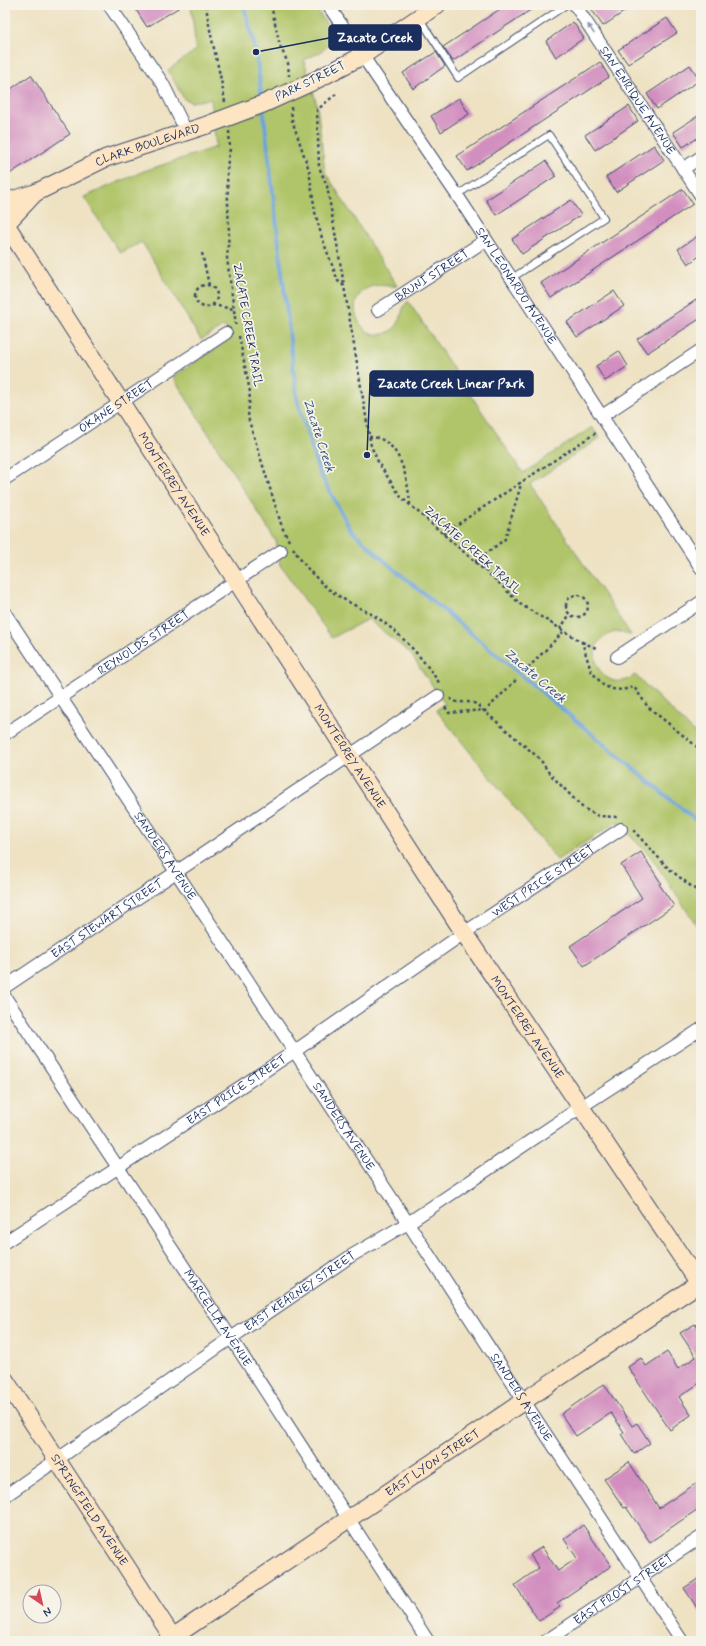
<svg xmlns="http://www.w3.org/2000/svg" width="706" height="1646" viewBox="0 0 706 1646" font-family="Mynerve,sans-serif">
  <rect width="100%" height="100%" fill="#f7f3e8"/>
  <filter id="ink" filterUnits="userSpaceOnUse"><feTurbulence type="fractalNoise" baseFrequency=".025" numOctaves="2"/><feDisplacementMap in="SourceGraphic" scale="8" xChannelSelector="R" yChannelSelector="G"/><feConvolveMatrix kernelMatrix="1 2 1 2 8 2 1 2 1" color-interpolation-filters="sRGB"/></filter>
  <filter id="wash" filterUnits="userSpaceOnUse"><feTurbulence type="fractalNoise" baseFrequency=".012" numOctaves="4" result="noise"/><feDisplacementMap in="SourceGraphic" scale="16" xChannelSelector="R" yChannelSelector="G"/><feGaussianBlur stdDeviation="0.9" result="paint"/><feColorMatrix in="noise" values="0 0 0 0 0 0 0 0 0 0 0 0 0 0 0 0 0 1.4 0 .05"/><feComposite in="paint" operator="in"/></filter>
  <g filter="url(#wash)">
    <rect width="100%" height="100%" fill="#eee2c3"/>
    <path fill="#b0c569" stroke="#667a64" d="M191 5H314L336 39 319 53 304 60 317 105 325 172 397 286C389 287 381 284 373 286 337 297 362 350 392 330 404 322 399 309 408 301L523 473 592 427 600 438 530 484 631 635C626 635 622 631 616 632 575 639 601 701 635 675L701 739V932L651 857 617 822 557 860 436 710 445 704 410 653 368 619 332 638 280 565 276 541 173 377 232 338 224 326 201 340 142 242 120 253 84 197 144 171 216 147 211 99 191 102 184 99 168 70 196 50Z"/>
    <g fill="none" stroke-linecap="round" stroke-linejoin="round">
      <path stroke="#6ca3da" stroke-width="4" d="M244 5 256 52 262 101
        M263 107 297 399 319 472 351 530 387 563 701 825"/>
    </g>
    <g id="blocks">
      <path fill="#d28ebf" d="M133 5H183L147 27Z
        M506 5H538L453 61 443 47Z
        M600 5H634L603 26 592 10Z
        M667 18 677 33 628 64 618 50Z
        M573 22 584 38 556 57 546 41Z
        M436 52 445 66 413 89 403 73Z
        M600 62 609 77 467 171 457 156Z
        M690 65 700 80 657 109 647 94Z
        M31 75 70 134 5 177V93Z
        M459 98 469 114 441 132 431 116Z
        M629 106 638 121 595 150 585 135Z
        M701 114V136L683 147 673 132Z
        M654 145 664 160 616 192 606 177Z
        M546 161 556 176 496 215 486 200Z
        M683 189 693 204 551 298 541 283Z
        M571 200 581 215 522 254 512 239Z
        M701 234V255L688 264 678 249Z
        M614 291 624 306 577 337 567 322Z
        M696 300 701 307V318L647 353 637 339Z
        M619 351 628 366 605 381 596 366Z
        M641 852 661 883 659 884 674 906 584 966 570 946 642 898 621 865Z
        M695 1324 701 1332V1382L679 1397 691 1415 670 1430 628 1367 641 1358 646 1366 667 1352 678 1369 696 1357 680 1333Z
        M604 1384 632 1426 637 1423 650 1443 634 1454 621 1434 624 1432 611 1413 576 1436 561 1414Z
        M629 1462 659 1508 701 1480V1507L650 1542 626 1507 624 1508 604 1479Z
        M583 1525 611 1566 557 1603 560 1607 539 1621 515 1585 539 1568 530 1555 542 1547 558 1571 577 1558 564 1539Z
        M701 1577V1614L684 1588Z"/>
    </g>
  </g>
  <g filter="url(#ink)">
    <use href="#blocks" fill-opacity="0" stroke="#3b4a6d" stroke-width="1"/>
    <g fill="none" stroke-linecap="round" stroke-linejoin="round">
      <g stroke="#3b4a6d" stroke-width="8">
        <path id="lane" d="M420 19 458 78 566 5
          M457 195 549 135 604 218 512 278"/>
      </g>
      <g stroke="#3b4a6d" stroke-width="14">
        <g id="street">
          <path d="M109 5 163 84 186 131"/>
          <path id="s1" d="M328 5 457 195 701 568"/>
          <path id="s2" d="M575 5 701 196"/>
          <path d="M683 169 701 157"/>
          <path id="s3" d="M378 310 486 240"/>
          <path d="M602 416 701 350"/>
          <path id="s4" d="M5 479 226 333"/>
          <path id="s5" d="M5 613 408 1223 524 1401 682 1641"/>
          <path d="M617 657 701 602"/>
          <path id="s6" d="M5 734 281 551"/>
          <path id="s7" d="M5 987 438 696"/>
          <path id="s8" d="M5 997 231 1338 428 1641"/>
          <path id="s9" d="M5 1242 295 1051 464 933 621 829"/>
          <path id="s10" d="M5 1496 231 1338 351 1256 408 1223 581 1107 701 1029"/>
          <path id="s11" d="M546 1641 701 1537"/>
        </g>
      </g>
      <g stroke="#3b4a6d" stroke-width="19">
        <g id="secondary">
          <path d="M314 81 362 56 437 5"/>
          <path id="s12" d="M5 202 35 193 106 158 207 125"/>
          <path id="s13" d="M5 223 464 933 701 1286"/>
          <path d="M5 225 35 193"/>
          <path id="s14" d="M5 1380 175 1641"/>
          <path id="s15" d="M167 1641 701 1282"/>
        </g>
      </g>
      <path stroke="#3b4a6d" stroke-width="2.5" stroke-dasharray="3 3" stroke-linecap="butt" d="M206 5C210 38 220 69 225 102
        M271 5 280 46 288 63 289 76
        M336 94 317 110 319 167 327 186 344 285
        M291 107 292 120 309 170 315 212 322 238 338 281 344 286 371 446 379 464 401 497 497 581 520 604 582 642 591 671 604 686 613 689 622 690 634 687 648 707 701 750
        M229 131 230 149 228 159 227 173 229 233 227 258 236 325
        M202 253 209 285
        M195 296a11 11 0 1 1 22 0a11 11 0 1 1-22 0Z
        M212 305 234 309
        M239 336 250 392 248 417 250 424 282 527 289 541
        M369 437C400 436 408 480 410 504
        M443 534 597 432
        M293 548C304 566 320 584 337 595 352 605 368 611 382 621 406 639 424 660 440 684
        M475 562 505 539 520 488V482
        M566 606a11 11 0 1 1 22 0a11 11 0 1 1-22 0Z
        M560 629 570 614
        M582 642 596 648
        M528 668 563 632
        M450 698C457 706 467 699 476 704L540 759 549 773 583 808 598 816 618 817
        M445 707 449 713 483 710
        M484 712 516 680
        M633 830 668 868 701 894"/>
      <use href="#lane" stroke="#fff" stroke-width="6"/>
      <use href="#street" stroke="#fff" stroke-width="12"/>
      <use href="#secondary" stroke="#fde5c4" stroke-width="17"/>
      <g stroke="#3b4a6d" stroke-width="19" stroke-linecap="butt">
        <path id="secondary-bridge" d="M207 125 263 104 314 81"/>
      </g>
      <use href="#secondary-bridge" stroke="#fde5c4" stroke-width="17"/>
    </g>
    <defs><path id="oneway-solid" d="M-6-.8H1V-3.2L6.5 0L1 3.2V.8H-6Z"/></defs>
    <use fill="#8d97ae" href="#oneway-solid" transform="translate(591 29) rotate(-124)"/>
  </g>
  <g text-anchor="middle" stroke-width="3.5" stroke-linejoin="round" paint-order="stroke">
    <g font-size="12" fill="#1b2f5e" stroke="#f7f3e8">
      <text transform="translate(310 81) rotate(-26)" y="4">PARK STREET</text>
      <text dy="4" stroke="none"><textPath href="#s2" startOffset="114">SAN ENRIQUE AVENUE</textPath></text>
      <text dy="4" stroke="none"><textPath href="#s12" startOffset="154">CLARK BOULEVARD</textPath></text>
      <text dy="4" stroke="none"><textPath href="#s3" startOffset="64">BRUNI STREET</textPath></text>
      <text dy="4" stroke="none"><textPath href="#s1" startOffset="338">SAN LEONARDO AVENUE</textPath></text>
      <text transform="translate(248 325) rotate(80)" y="4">ZACATE CREEK TRAIL</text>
      <text dy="4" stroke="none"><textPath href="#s4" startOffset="133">OKANE STREET</textPath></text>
      <text dy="4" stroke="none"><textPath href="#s13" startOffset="311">MONTERREY AVENUE</textPath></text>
      <text transform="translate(473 550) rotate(42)" y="4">ZACATE CREEK TRAIL</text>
      <text dy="4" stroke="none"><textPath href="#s6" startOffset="166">REYNOLDS STREET</textPath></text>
      <text dy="4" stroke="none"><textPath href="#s13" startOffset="635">MONTERREY AVENUE</textPath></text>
      <text dy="4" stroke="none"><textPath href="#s5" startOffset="291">SANDERS AVENUE</textPath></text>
      <text dy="4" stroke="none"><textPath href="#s9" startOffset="648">WEST PRICE STREET</textPath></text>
      <text dy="4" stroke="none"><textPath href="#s7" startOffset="123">EAST STEWART STREET</textPath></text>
      <text dy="4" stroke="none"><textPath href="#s13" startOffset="959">MONTERREY AVENUE</textPath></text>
      <text dy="4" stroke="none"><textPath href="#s9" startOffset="277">EAST PRICE STREET</textPath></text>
      <text dy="4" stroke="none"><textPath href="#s5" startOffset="615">SANDERS AVENUE</textPath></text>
      <text dy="4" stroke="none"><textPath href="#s10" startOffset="359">EAST KEARNEY STREET</textPath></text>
      <text dy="4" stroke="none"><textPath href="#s8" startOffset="385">MARCELLA AVENUE</textPath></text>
      <text dy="4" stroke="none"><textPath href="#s5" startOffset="939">SANDERS AVENUE</textPath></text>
      <text dy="4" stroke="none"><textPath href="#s15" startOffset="320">EAST LYON STREET</textPath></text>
      <text dy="4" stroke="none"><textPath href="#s14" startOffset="155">SPRINGFIELD AVENUE</textPath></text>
      <text dy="4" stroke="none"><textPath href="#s11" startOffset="93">EAST FROST STREET</textPath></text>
    </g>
    <g font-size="13" font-style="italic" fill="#335283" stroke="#f7f3e8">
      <text transform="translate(320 435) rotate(72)" y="5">Zacate Creek</text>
      <text transform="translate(536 675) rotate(40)" y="5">Zacate Creek</text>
    </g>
  </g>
  <path fill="none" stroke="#1b2f5e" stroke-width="1.5" d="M256 52L329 38M367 455L370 383"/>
  <g fill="#1b2f5e" stroke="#f7f3e8" stroke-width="1.5">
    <circle cx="256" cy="52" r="4"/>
    <circle cx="367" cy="455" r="4"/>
  </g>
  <g fill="#1b2f5e" stroke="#1b2f5e" stroke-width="1.5">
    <rect x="329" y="25" width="92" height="25" rx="4"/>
    <rect x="370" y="371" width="163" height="25" rx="4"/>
  </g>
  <g font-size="13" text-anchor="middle" font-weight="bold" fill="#fff">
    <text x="375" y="42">Zacate Creek</text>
    <text x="451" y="388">Zacate Creek Linear Park</text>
  </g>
  <rect width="706" height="1646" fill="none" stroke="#f7f3e8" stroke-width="20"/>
  <g transform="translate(42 1604) rotate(146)"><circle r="19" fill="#f7f3e8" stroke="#9fa5b1"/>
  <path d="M0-3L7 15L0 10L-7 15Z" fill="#d1495b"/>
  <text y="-6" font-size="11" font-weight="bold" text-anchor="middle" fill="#1b2f5e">N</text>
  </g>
</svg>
